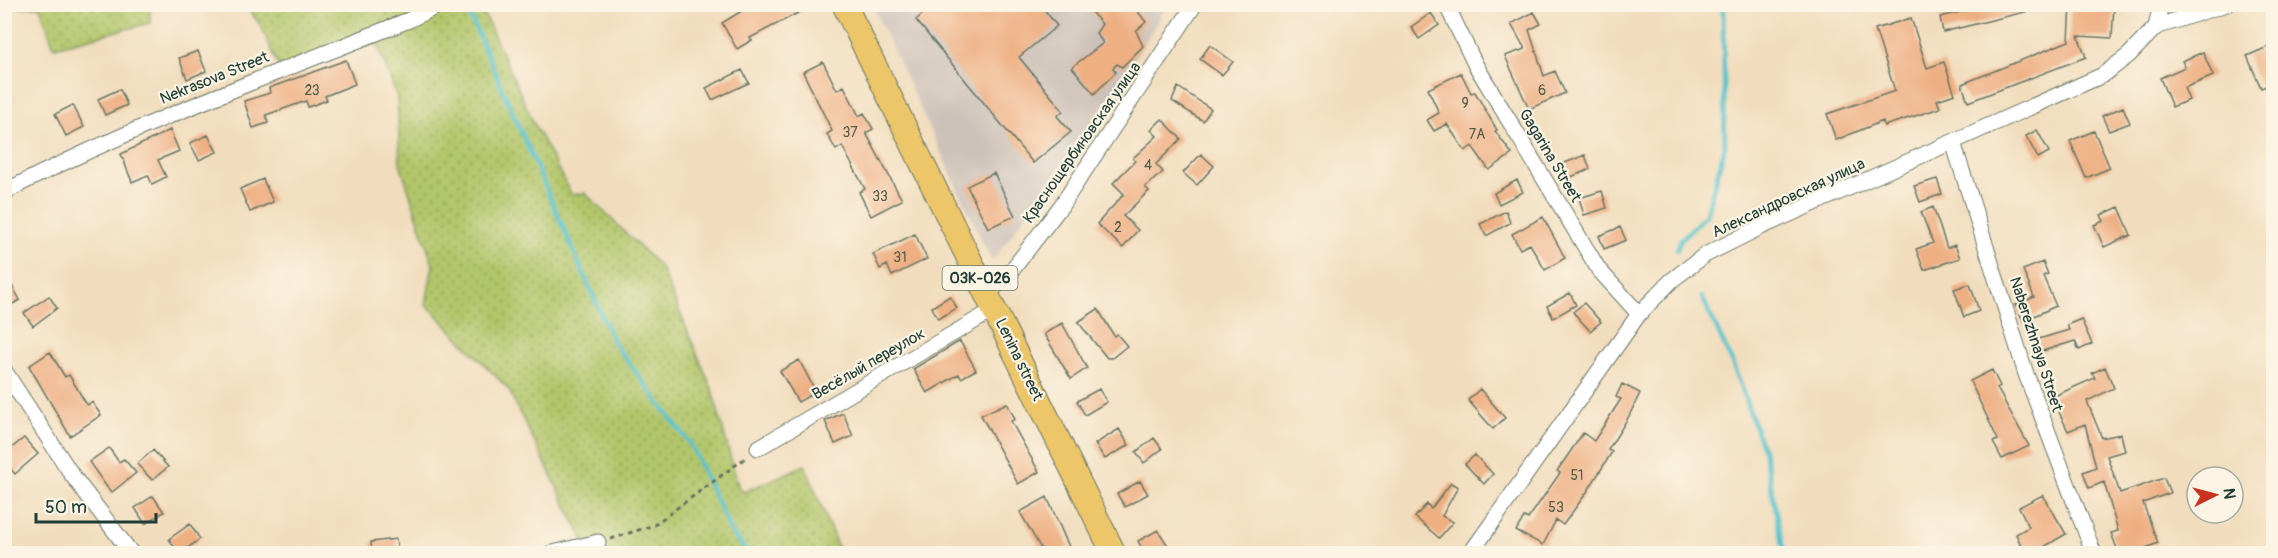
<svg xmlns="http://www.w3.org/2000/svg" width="2278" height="558" viewBox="0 0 2278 558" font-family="Pangolin,sans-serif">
  <defs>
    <pattern id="grass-dots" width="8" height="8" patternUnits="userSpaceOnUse" patternTransform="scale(1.5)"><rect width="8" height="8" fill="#b2c66a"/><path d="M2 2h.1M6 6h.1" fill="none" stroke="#90a258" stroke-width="1.8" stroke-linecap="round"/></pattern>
  </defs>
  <rect width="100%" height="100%" fill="#fcf5e5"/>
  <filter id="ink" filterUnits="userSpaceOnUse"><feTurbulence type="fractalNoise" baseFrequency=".0167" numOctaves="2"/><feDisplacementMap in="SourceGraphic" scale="12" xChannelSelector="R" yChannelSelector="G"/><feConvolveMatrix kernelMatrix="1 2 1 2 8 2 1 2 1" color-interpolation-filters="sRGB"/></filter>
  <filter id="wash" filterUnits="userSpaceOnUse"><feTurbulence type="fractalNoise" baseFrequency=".008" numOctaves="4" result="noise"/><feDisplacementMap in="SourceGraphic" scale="24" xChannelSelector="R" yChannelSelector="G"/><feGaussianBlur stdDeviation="1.35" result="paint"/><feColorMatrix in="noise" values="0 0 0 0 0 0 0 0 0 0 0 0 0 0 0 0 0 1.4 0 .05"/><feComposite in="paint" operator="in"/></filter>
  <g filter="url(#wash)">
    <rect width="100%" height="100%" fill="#f1ddbd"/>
    <path fill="#cdc2b9" d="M872 5H1167L1123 79 992 262Z"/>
    <path fill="url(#grass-dots)" stroke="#68824f" stroke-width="1.5" d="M5 4 150 5V23L54 47 40 7H5Z
      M245 5H480L536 128 572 195 585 193 661 268 712 389 739 489 744 492 805 465 840 553H590L508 389 426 304 433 265 400 163 397 97 374 35 280 70 261 26Z"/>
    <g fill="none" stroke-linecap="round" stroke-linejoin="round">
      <path stroke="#56c3cc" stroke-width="4.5" d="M465 4 614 343 691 445 732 534 745 549 744 554
        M1677 250 1681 239 1706 215 1725 147 1723 4
        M1702 297 1732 362 1765 455 1784 554"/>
    </g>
    <g id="blocks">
      <path fill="#eeaf82" d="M753 4H815L750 38 752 40 737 49 722 23Z
        M934 4H1040L1057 26 1019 57 1063 111 1057 116 1071 132 1033 163 916 20Z
        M1084 4H1132L1146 22 1136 31 1143 46 1122 67 1117 64 1113 68 1116 72 1094 94 1072 67 1103 43 1096 33 1102 24Z
        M1993 4H2037V9L1943 32 1940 17Z
        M2071 4H2114L2112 38 2078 36 2086 57 1968 102 1962 84 2069 41Z
        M1534 12 1541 24 1529 30 1544 76 1555 71 1565 93 1529 109 1505 56 1525 49 1511 24Z
        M1431 13 1439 25 1419 39 1411 27Z
        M1911 18 1927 68 1944 62 1955 94 1937 100 1940 108 1884 126 1883 121 1836 140 1827 114 1895 91 1875 29Z
        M1210 45 1233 62 1222 75 1200 59Z
        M2270 46 2274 54V83L2261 88 2247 56Z
        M198 51 206 71 187 79 179 58Z
        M2203 52 2213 76 2184 88 2189 100 2172 107 2160 78 2185 67 2182 61Z
        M346 60 355 84 325 96 327 100 308 107 306 101 266 115 268 123 253 128 244 101 270 93 269 88Z
        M823 62 837 90 844 86 859 116 864 113 873 129 866 133 902 200 871 216 859 192 865 189 842 146 836 150 827 134 832 131 803 72Z
        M742 70 749 83 712 100 706 88Z
        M1461 73 1471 93 1475 92 1497 130 1495 131 1512 154 1489 170 1472 146 1465 151 1447 124 1434 131 1427 120 1439 113 1428 89Z
        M1178 87 1211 109 1203 121 1172 101Z
        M120 89 127 105 105 115 98 99Z
        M73 105 84 127 66 136 55 114Z
        M2123 107 2130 123 2109 131 2102 116Z
        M1162 119 1181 139 1156 164 1163 172 1145 187 1149 191 1123 216 1138 230 1123 248 1097 224 1124 194 1113 183 1135 161 1133 158 1157 136 1151 130Z
        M170 130 179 151 158 160 166 177 152 184 148 175 132 182 121 154Z
        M2037 130 2049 152 2038 158 2026 136Z
        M2094 131 2110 168 2086 178 2070 141Z
        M208 135 217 152 199 160 190 143Z
        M1201 154 1214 166 1197 185 1183 173Z
        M1585 155 1590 169 1566 179 1560 165Z
        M994 173 1015 216 988 228 967 186Z
        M263 179 273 202 250 212 240 189Z
        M1937 179 1942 194 1920 202 1914 186Z
        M1517 180 1523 192 1499 204 1494 193Z
        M1602 191 1607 208 1584 215 1579 198Z
        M1933 207 1947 248 1955 245 1960 258 1924 270 1916 249 1933 243 1921 212Z
        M2119 207 2131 235 2104 247 2094 225 2104 221 2101 215Z
        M1506 211 1510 223 1486 236 1480 224Z
        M1543 217 1565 258 1545 270 1530 244 1520 249 1512 234Z
        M1620 227 1626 240 1604 249 1599 236Z
        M915 234 927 259 892 276 887 265 880 269 873 254Z
        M2043 262 2048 274 2043 276 2056 306 2023 321 2016 305 2034 297 2023 270Z
        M4 271 20 300 4 309Z
        M1970 284 1979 311 1964 317 1954 289Z
        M1570 293 1576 305 1553 318 1547 306Z
        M49 296 57 308 33 326 24 313Z
        M950 296 957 308 938 319 932 307Z
        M1584 303 1601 322 1590 331 1573 312Z
        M1098 309 1114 336 1117 334 1127 346 1112 358H1107L1078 322Z
        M2081 319 2092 344 2079 350 2075 341 2036 353 2032 341 2069 330 2067 325Z
        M1062 323 1087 368 1071 379 1044 334Z
        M960 341 976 370 961 378 959 374 927 393 913 369Z
        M50 352 65 377 69 375 87 405 92 402 101 415 70 436 29 366Z
        M799 360 816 392 798 402 780 371Z
        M2105 367 2114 388 2087 401 2102 438 2121 434 2125 451 2107 456 2120 493 2164 478 2170 493 2143 503 2158 543 2131 554H2119L2111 533 2118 531 2104 482 2089 488 2083 472 2096 467 2085 424 2068 431 2052 397 2095 378 2092 373Z
        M1992 370 2000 386 1997 388 2029 446 2002 459 1993 442 1998 440 1970 381Z
        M1622 384 1640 393 1628 418 1608 450 1612 452 1587 492 1563 525 1556 520 1543 545 1516 531 1524 517 1528 519 1560 473 1557 471 1583 433 1594 441 1621 399 1616 397Z
        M1099 389 1107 402 1085 415 1077 401Z
        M1480 389 1505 418 1493 429 1468 400Z
        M1007 403 1015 419 1011 421 1039 472 1018 484 981 415Z
        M843 413 853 436 835 444 825 421Z
        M1119 429 1129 445 1105 459 1095 444Z
        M24 438 38 454 15 474 4 461V454Z
        M1154 438 1162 449 1144 463 1136 452Z
        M109 448 119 462 124 459 136 473 111 493 89 462Z
        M153 450 168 467 152 480 137 464Z
        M1475 455 1493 474 1484 484 1465 464Z
        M1140 481 1148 494 1125 507 1117 494Z
        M1451 483 1458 487 1442 516 1453 522 1439 538 1415 517 1427 504 1431 509Z
        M2043 495 2066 534 2032 554H2025L2016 534 2029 527 2019 507Z
        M153 496 164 512 145 524 135 508Z
        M1047 497 1069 547 1055 554H1044L1020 512Z
        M190 524 200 539 179 554 169 539Z
        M1158 530 1170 549 1163 554H1145L1138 541Z
        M396 539 398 554H372L371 542Z"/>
    </g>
  </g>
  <g filter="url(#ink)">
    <use href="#blocks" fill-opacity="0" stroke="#687564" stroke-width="1.5"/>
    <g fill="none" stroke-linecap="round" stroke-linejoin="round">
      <g stroke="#687564" stroke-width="17">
        <path id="street" d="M1446 4 1475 64 1599 270 1639 314
          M2156 27 2161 4
          M1953 142 2026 374 2094 554
          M4 192C136 124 272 75 409 20L441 4
          M988 294 1012 270 1061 206 1195 4
          M4 370 72 475 132 554
          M758 448 995 309
          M549 554 598 542
          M1470 554 1639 314 1672 280 1705 255 1761 227 2103 75 2129 55 2156 27 2226 4"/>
      </g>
      <g stroke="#687564" stroke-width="26">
        <path id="primary" d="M844 4 1114 554"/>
      </g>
      <path stroke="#687564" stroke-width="3" stroke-dasharray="4.5 4.5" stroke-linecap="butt" d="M611 539 654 525 748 456"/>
      <use href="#street" stroke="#fff" stroke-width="15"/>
      <use href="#primary" stroke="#ecc669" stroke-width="24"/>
    </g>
  </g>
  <g text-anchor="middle" stroke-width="4.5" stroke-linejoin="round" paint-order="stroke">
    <g font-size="14" fill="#535a48">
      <text x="312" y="95">23</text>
      <text x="1542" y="95">6</text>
      <text x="1465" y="108">9</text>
      <text x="850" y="137">37</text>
      <text x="1477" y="139">7А</text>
      <text x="1148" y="170">4</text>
      <text x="880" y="201">33</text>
      <text x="1118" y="232">2</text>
      <text x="900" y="262">31</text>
      <text x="1577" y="480">51</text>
      <text x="1556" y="512">53</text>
    </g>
    <rect fill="#fcf5e5" stroke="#617469" stroke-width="1.5" x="942.5" y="266" width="75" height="24" rx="4.5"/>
    <g font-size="15" font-weight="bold" fill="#1f3d34">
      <text x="980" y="283">03К-026</text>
    </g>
    <g font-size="16" fill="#1f3d34" stroke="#fcf5e5">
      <text transform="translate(214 77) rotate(-22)" y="6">Nekrasova Street</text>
      <text transform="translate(1081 142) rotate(-55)" y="6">Краснощербиновская улица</text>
      <text transform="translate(1551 155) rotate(59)" y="6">Gagarina Street</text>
      <text transform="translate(1788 197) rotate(-25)" y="6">Александровская улица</text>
      <text transform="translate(2037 344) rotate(72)" y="6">Naberezhnaya Street</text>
      <text transform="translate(1020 359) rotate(64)" y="6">Lenina street</text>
      <text transform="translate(868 363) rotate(-30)" y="6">Весёлый переулок</text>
    </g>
  </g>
  <rect width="2278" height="558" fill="none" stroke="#fcf5e5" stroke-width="24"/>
  <g transform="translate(2215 495) rotate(84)"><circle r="28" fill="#fcf5e5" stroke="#a4ab9e" stroke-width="1.5"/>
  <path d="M0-4.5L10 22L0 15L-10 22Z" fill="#c8321e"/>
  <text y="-9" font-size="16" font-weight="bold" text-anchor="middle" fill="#1f3d34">N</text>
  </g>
  <path d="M36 513v9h120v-9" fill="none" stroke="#1f3d34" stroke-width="3"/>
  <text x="45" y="513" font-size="18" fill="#1f3d34" stroke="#fcf5e5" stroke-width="4.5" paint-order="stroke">50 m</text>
</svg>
